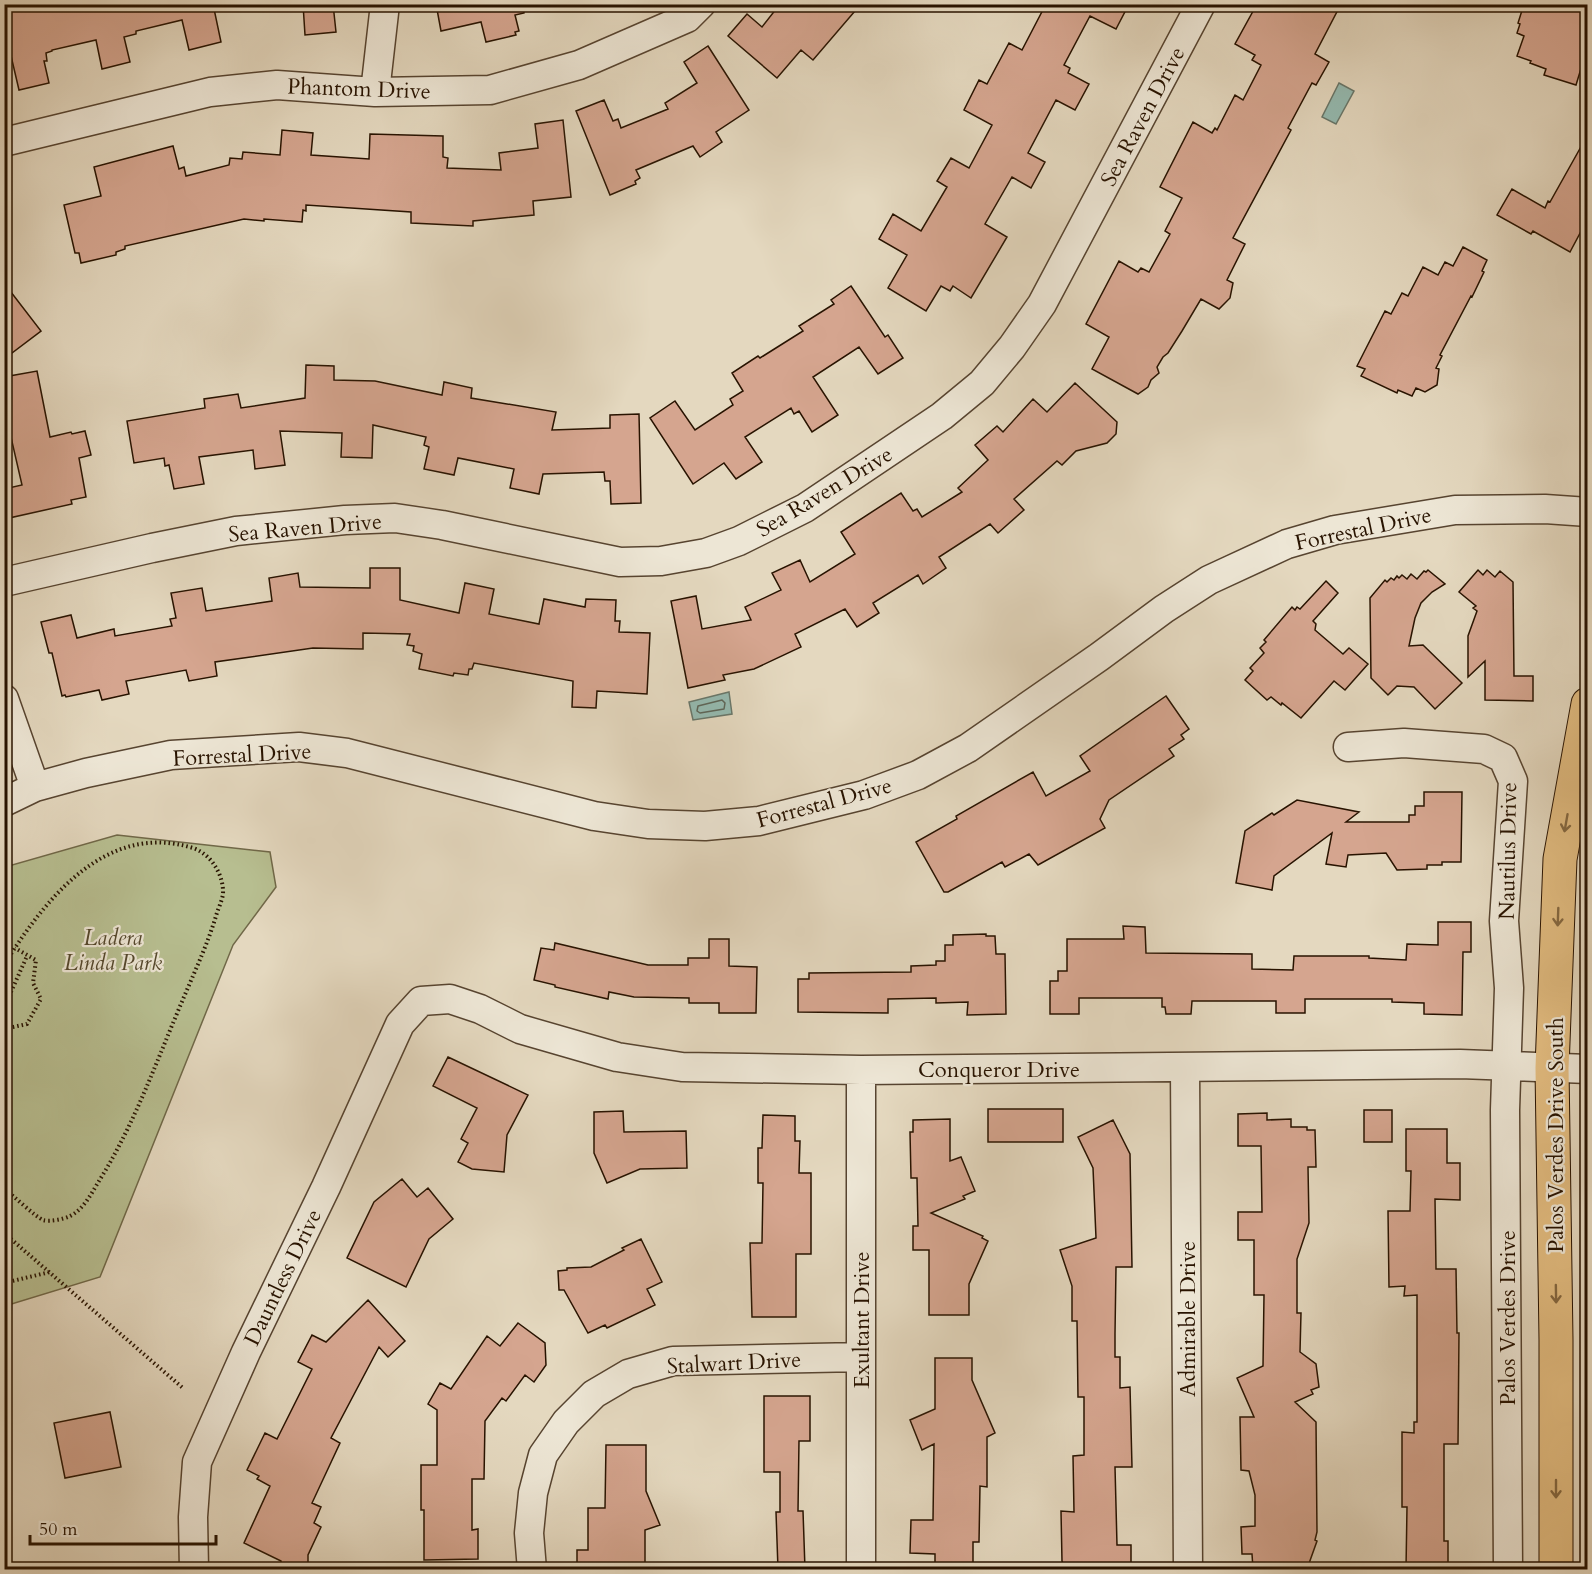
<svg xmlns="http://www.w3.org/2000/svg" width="1592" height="1574" viewBox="0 0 1592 1574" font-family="Cardo,serif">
  <rect width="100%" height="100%" fill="#e4d8bf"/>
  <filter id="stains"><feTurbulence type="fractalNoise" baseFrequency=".00333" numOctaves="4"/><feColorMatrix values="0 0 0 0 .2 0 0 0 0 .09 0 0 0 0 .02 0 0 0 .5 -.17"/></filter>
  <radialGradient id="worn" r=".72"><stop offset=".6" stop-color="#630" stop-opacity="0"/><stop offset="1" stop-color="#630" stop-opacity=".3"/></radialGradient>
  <path fill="#b7be90" stroke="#706848" stroke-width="1.5" d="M117 835 270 852 276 887 233 945 100 1277 5 1306V867Z"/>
  <path fill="#95bab0" stroke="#69776a" stroke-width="1.5" d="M1339 83 1354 91 1336 124 1322 117Z
    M729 692 732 714 693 720 689 702Z"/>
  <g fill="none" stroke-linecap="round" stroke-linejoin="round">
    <path stroke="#5e6658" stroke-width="1.5" d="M722 700 725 703 724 709 700 713 697 711 698 706Z"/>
  </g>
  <path fill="#d5a58f" stroke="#281300" stroke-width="1.5" d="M39 4H213L221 42 189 50 182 20 136 31V34L124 37 130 62 102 69 96 40 52 50V51L46 53 47 61H44L49 83 19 90 4 26V12Z
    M303 4H333L336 32 305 35Z
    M436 4H523L524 13 515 15 519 31 515 32 516 35 486 42 481 22 441 31Z
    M780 4H861L813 60 801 50 777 78 728 36 747 14 762 27Z
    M1046 4H1129L1116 29 1090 16 1064 65 1070 68 1068 73 1089 84 1075 110 1056 100 1028 153 1045 162 1031 188 1012 177 985 224 1007 237 971 298 953 286 950 291 941 286 926 311 888 288 907 255 879 239 893 214 921 231 947 187 937 181 951 158 969 168 992 125 964 110 979 80 987 84 1009 43 1022 50Z
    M1257 4H1341L1315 54 1329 62 1316 85 1312 83 1288 128 1291 130 1233 238 1245 244 1227 280 1233 283 1230 298 1219 309 1201 299 1182 331 1168 353 1163 357 1157 367 1159 373 1151 380 1148 387 1138 394 1092 369 1109 337 1086 324 1119 261 1138 272 1141 268 1149 272 1170 234 1165 231 1182 198 1160 187 1193 122 1212 133 1215 128 1217 130 1235 95 1243 100 1261 65 1252 60 1255 55 1235 44Z
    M1524 4H1587V49L1576 85 1544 75 1546 69 1530 63 1531 61 1517 56 1524 36 1517 33 1520 24 1518 23Z
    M708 46 749 110 716 132 722 142 700 157 693 146 636 170 640 178 635 181 636 184 610 195 576 111 604 100 613 121 618 119 621 128 668 109 665 103 697 83 684 62Z
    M563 120 571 197 533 201 534 215 473 221V226L411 223V212L306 205V211L303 210 302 222 264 219V221L244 219 125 246V249L116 252V255L81 263 79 253H75L64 205 101 196 94 167 173 146 179 169 184 167 186 176 229 165 230 158 242 159 243 152 280 155 282 130 313 133 311 155 369 159 370 134 443 136V157L448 158 447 168 501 170 499 153 538 148 535 124Z
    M1587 136V220L1570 252 1533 231 1531 234 1497 215 1512 189 1545 208 1548 201 1550 202Z
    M1463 247 1487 260 1482 271 1484 272 1472 297 1471 296 1440 355 1442 356 1436 368 1439 369 1437 385 1425 392 1416 388 1412 396 1398 390 1397 393 1361 376 1365 369 1357 366 1385 311 1391 314 1402 293 1408 296 1423 267 1438 275 1445 262 1453 266Z
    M4 283 41 331 4 359Z
    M851 286 885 337 888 335 903 358 878 374 859 347 813 377 838 415 812 432 799 411 794 414 791 408 745 437 762 462 736 479 724 463 693 484 650 418 675 401 695 430 733 405 730 399 743 391 732 373 758 356 760 358 803 331 799 326 834 304 831 300Z
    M306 365 334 366V380L375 381 442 395 444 382 472 388 471 398 556 412 552 430 610 428V415L639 414 641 503 611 504 610 481H605L604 472 543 474 539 494 510 488 514 469 458 458 454 475 424 469 429 447 424 445 426 437 373 425 372 458 341 457 342 433 280 431 285 465 255 469 253 450 199 457 204 484 174 489 169 465 165 466 164 458 134 463 127 421 205 408 204 399 238 394 241 408 305 398Z
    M37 371 50 437 71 432 72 434 85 431 91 455 79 458 86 497 71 500 72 504 9 518 4 498V489L22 485 4 407V377Z
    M1075 383 1117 422 1116 434 1107 443 1076 451 1062 465 1057 461 1014 499 1024 510 998 533 990 524 939 557 946 568 923 584 918 575 873 603 879 613 857 627 845 609 795 634 801 647 754 669 723 675 725 680 688 688 671 601 696 596 702 629 751 620 745 607 781 590 772 573 800 560 810 582 855 554 841 532 901 493 913 511 917 509 922 517 962 492 958 488 988 460 975 445 997 426 1003 432 1033 399 1047 412Z
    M370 568H400V600L459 613 465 583 494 589 489 614 539 624 544 599 585 607 586 599 616 600 615 621H620L619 632 650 633 647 694 597 691 596 708 572 707 573 681 474 663 472 669H469L468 675 454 673 453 676 419 669 422 654 413 651 414 646 407 645 410 634 363 633V649L313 648 215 662 217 676 189 681 186 670 126 681 129 694 102 700 99 690 66 697 65 695 62 696 52 653H49L41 622 71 615 77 638 114 629 115 636 172 626 170 619 176 618 171 593 202 588 206 611 272 601 269 578 298 573 300 587 370 588Z
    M1428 570 1445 584 1432 592 1421 603 1415 618 1409 646 1423 645 1462 683 1435 709 1414 687 1397 686 1388 695 1371 678 1370 598 1385 580 1387 582 1391 578 1394 580 1397 576 1399 578 1402 575 1407 579 1411 574 1417 579 1424 571 1426 572Z
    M1478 570 1483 575 1487 570 1495 577 1500 571 1513 582 1514 676H1533V701L1485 700V661L1468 677V636L1477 611 1473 608 1476 606 1459 592Z
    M1326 581 1338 593 1313 621 1316 624 1315 630 1343 654 1349 648 1368 664 1345 690 1334 681 1301 718 1282 703 1281 705 1271 697 1267 700 1245 680 1253 671 1250 668 1264 653 1260 648 1266 642 1264 640 1292 607 1295 610 1297 607 1300 609Z
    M1166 696 1189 729 1181 735 1184 739 1169 749 1174 756 1109 800 1100 819 1105 828 1038 865 1029 854 1005 867 1002 862 948 892H944L916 842 957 819 956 816 1033 772 1046 796 1090 771 1080 756Z
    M1424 792H1462L1461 862H1442V865H1427V869L1397 870 1386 853 1348 855 1346 867 1326 864 1332 833 1274 876 1272 890 1236 883 1245 831 1272 813 1274 815 1297 800 1359 812 1346 822H1409V815H1415V806H1424Z
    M1438 922H1471V952H1463L1462 1015 1424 1014V1003L1392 1002V999H1305V1013H1276V1001H1192L1191 1014H1166L1165 1007H1162V998H1079V1014H1050V981H1058V971H1067V939H1124L1123 926 1145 927 1146 953 1252 954V969L1293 970 1294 956H1369V958L1406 960 1407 944 1438 945Z
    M986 934V936H995L996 954H1005L1006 1014 967 1015 968 1002 936 1003V998L888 999V1013L798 1012V979H809V973L911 972V966L936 965V961H945V945H953V935Z
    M709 939H729V966L757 967 756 1013H719V1003H689V998L634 997 609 992 608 999 555 987V985L534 980 541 948 554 950 555 943 648 965H688V958H709Z
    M448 1057 528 1095 507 1135 504 1172 472 1169 458 1162 468 1143 461 1139 477 1108 433 1086Z
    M988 1109H1063V1142H988Z
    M1364 1110H1392V1142H1364Z
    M623 1111 624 1132 686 1131 687 1168 640 1169 607 1183 594 1153V1112Z
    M1267 1113V1120L1291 1119V1127H1307V1130H1315L1316 1167H1308L1309 1223 1297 1259V1313H1301L1300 1352 1316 1364 1319 1387 1311 1390 1313 1394 1295 1402 1316 1422 1317 1532 1315 1540 1317 1541 1307 1569H1253L1252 1554H1242L1241 1527 1255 1526V1495L1249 1471 1241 1470 1240 1417H1254L1237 1378 1263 1366 1264 1295H1254V1240H1238V1212H1262L1261 1146H1238V1114Z
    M763 1115 795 1116V1141H800L799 1173H811V1254H796V1317H752L750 1243H762L763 1183H758V1148H762Z
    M950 1119V1161L961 1157 975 1191 963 1196 965 1199 931 1213 983 1236 982 1238 988 1241 969 1284V1315H929V1250H913V1226H918L917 1178H911L910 1132H913V1120Z
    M1113 1120 1130 1154 1132 1267H1116L1115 1334V1357H1120V1388L1130 1387 1132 1467H1115L1117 1545H1131V1569H1065L1062 1561 1061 1511 1074 1512 1073 1456 1084 1455V1397H1078L1077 1321H1072V1286L1060 1250 1096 1238 1093 1168 1078 1137Z
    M1406 1129H1447V1163H1460V1200L1435 1199 1436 1269H1456L1457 1333H1459L1458 1444H1444V1541H1448V1569H1406L1407 1507H1402V1432L1414 1433V1422H1417V1295L1404 1296 1405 1286 1389 1287 1388 1211H1410L1411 1171H1406Z
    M402 1179 417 1197 428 1188 453 1219 429 1239 406 1287 347 1258 374 1202Z
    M641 1239 662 1282 647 1289 655 1305 607 1328 605 1325 588 1333 564 1290H559L558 1271 567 1270V1268L591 1267 624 1250 622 1248Z
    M368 1300 405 1341 388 1357 379 1347 331 1438 340 1443 312 1503 321 1507 314 1523 321 1527 308 1555V1569H281V1561L244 1543 270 1486 257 1479 259 1476 247 1470 265 1433 277 1439 312 1369 298 1362 312 1335 326 1342Z
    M518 1323 545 1343 546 1365 534 1382 525 1375 506 1401 502 1398 485 1421 484 1479H472V1530L478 1529V1559L424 1560V1510H421V1465H437V1410L428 1404 440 1383 451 1389 487 1336 500 1346Z
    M935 1358H972V1380L995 1433 987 1437V1487L980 1486 979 1542H973V1569H935V1554L910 1553 911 1520H933L934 1444 922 1450 910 1420 935 1409Z
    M764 1396H810V1441H799L798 1511H803L805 1569H778L776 1512H780V1472H764Z
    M110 1412 121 1467 65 1478 54 1423Z
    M606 1445H646V1491L660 1525 645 1530V1569H577V1550H588V1508H605Z"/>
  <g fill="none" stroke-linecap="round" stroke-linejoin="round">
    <g stroke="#574430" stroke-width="31">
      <path id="minor" d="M375 92 385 4
        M4 142 210 92 277 85 375 92 490 90 579 65 687 18 701 4
        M4 582 152 548 236 531 345 520 395 518 442 525 620 562 661 561 706 553 739 541 805 508 942 416 982 383 1012 347 1042 304 1201 4
        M4 699 35 787
        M1348 747 1404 743 1484 749 1503 758 1513 781 1504 921 1509 988 1505 1110 1508 1570
        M4 802 35 787 86 773 171 755 299 747 347 753 594 816 648 824 705 826 759 821 864 795 918 775 968 748 1099 657 1164 609 1209 580 1287 544 1335 530 1455 510 1545 509 1588 512
        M1185 1068 1188 1570
        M194 1570 193 1517 197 1462 246 1352 326 1187 400 1024 421 1001 450 999 480 1009 520 1029 617 1057 682 1067 861 1070 1460 1064 1588 1069
        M532 1570 529 1533 533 1493 543 1455 566 1422 594 1394 628 1374 673 1361 861 1357
        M861 1570V1070"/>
    </g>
    <g stroke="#281300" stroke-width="35">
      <path id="primary" d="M1556 1570V1340L1552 1068 1560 859 1588 704"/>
    </g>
    <path stroke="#281300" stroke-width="4" stroke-dasharray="1.5 3" stroke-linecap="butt" d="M4 965C45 899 106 821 193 848 211 854 224 875 223 894 222 901 218 909 216 916 207 946 193 975 181 1004 155 1065 134 1125 99 1181 91 1194 84 1209 70 1216 64 1219 50 1222 43 1220 36 1217 12 1195 4 1188
      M4 1012H6L11 992 27 956
      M4 1029 27 1024 41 999 33 983 36 960 15 948
      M4 1233 184 1389
      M4 1283 50 1272"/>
    <use href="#minor" stroke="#ede6d5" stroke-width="28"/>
    <use href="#primary" stroke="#e2bc80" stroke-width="33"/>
  </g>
  <defs><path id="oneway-shaft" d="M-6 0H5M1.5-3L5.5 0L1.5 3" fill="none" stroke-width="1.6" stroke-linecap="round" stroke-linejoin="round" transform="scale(1.5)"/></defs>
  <g stroke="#856840">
    <use href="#oneway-shaft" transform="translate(1566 823) rotate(100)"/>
    <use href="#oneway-shaft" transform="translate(1558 917) rotate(92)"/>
    <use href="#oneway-shaft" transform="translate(1556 1294) rotate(89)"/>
    <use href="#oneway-shaft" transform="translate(1556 1489) rotate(90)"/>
  </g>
  <g text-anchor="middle" stroke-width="4.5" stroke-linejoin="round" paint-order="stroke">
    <g font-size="22" fill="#281300" stroke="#ede6d5">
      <text transform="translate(359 88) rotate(2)" y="8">Phantom Drive</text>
      <text transform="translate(1142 116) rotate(-62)" y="8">Sea Raven Drive</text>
      <text transform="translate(824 491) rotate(-31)" y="8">Sea Raven Drive</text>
      <text transform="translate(305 527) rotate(-5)" y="8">Sea Raven Drive</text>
      <text transform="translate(1363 528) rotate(-12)" y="8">Forrestal Drive</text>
      <text transform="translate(242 754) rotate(-3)" y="8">Forrestal Drive</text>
      <text transform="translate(824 802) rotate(-15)" y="8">Forrestal Drive</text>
      <text transform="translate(1507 851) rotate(-89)" y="8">Nautilus Drive</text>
      <text x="999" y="1077">Conqueror Drive</text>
      <text transform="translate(1555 1135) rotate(-90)" y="8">Palos Verdes Drive South</text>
      <text transform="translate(282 1277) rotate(-64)" y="8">Dauntless Drive</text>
      <text transform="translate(1507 1318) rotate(-90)" y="8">Palos Verdes Drive</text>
      <text transform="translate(1187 1319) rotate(-90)" y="8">Admirable Drive</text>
      <text transform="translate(861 1320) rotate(-90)" y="8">Exultant Drive</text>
      <text transform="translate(734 1362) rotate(-3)" y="8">Stalwart Drive</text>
    </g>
    <g font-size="22" font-style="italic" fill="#53462b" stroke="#ede6d5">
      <text x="113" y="945">Ladera<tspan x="113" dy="25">Linda Park</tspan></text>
    </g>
  </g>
  <rect width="1592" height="1574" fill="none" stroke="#e4d8bf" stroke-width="24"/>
  <rect x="6" y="6" width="1580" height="1562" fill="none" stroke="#281300" stroke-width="3"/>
  <rect x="12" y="12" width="1568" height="1550" fill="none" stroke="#281300" stroke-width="1.5"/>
  <path d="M30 1535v9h186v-9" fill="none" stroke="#281300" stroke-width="3"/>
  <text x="39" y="1535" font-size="18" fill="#281300" stroke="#ede6d5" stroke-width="4.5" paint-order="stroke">50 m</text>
  <rect width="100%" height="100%" filter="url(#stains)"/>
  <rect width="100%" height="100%" fill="url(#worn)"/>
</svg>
